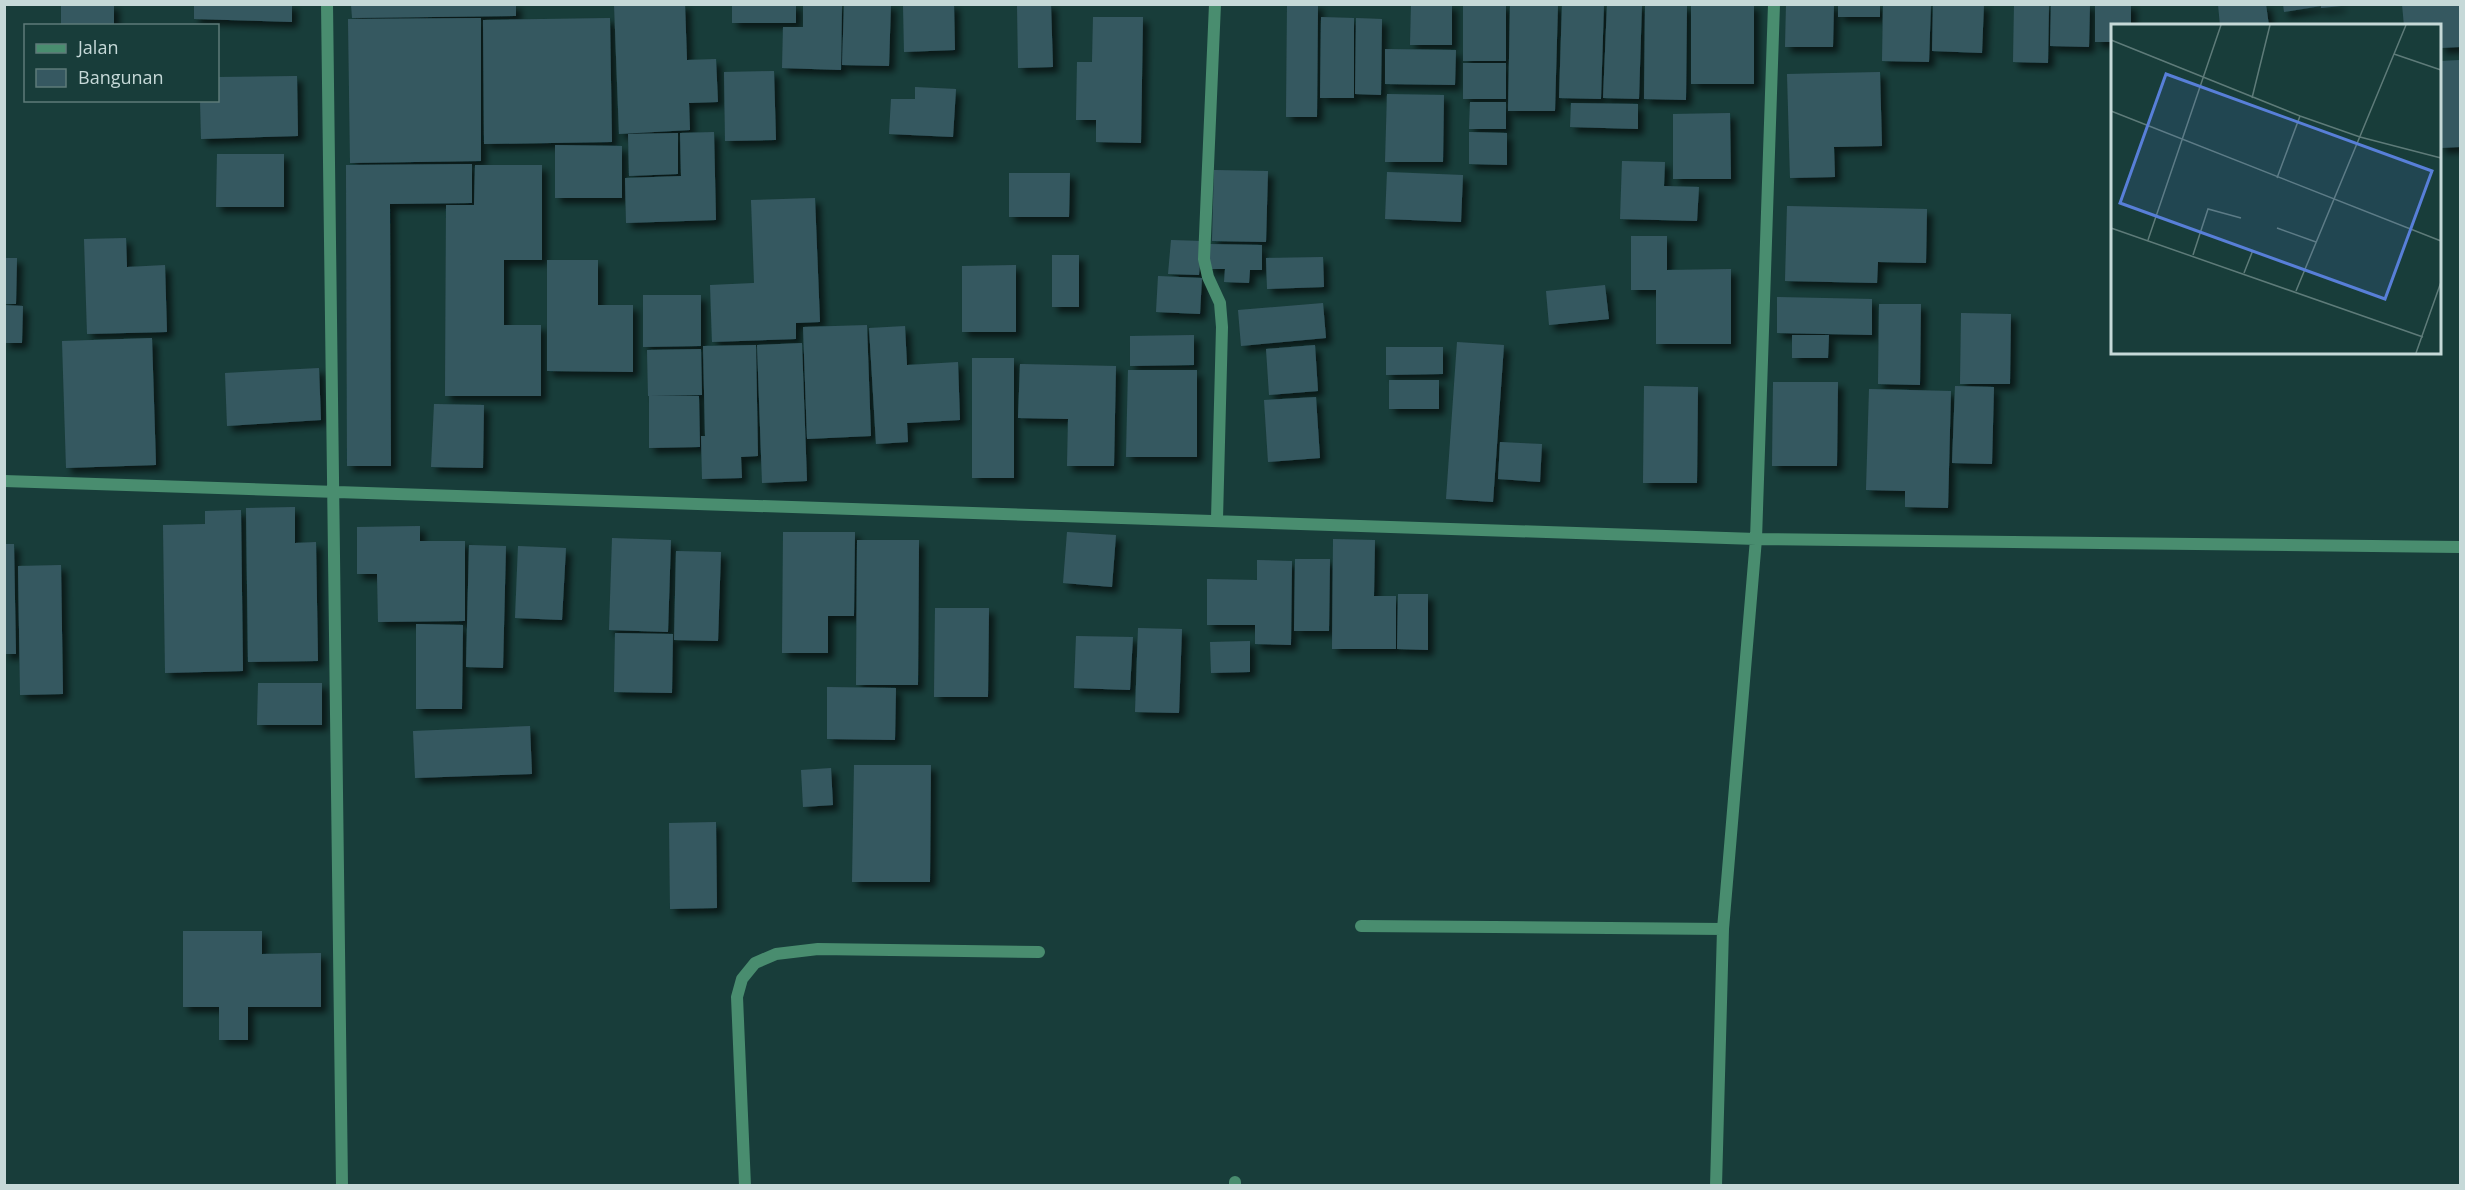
<svg xmlns="http://www.w3.org/2000/svg" width="2465" height="1190" viewBox="0 0 2465 1190" font-family="'Open Sans',sans-serif">
  <defs>
    <filter id="shadow"><feDropShadow dx="5.5" dy="5.5" stdDeviation="3" flood-color="#0009"/></filter>
  </defs>
  <rect width="100%" height="100%" fill="#183d3a"/>
  <path fill="#365861" filter="url(#shadow)" d="M61 4H114V26H61Z
    M194 4H292V22L194 19Z
    M351 4H516V16L352 18Z
    M614 4H685L687 60 716 59 718 102 689 103 690 130 619 134Z
    M732 4H796V23H732Z
    M803 4H842L841 70 782 68 783 27H803Z
    M844 4H891L889 66 842 65Z
    M903 4H954L955 50 904 52Z
    M1017 4H1051L1053 67 1018 68Z
    M1287 4H1318L1317 117H1286Z
    M1411 4H1452V45H1410Z
    M1463 4H1506V61H1463Z
    M1510 4H1558L1555 111H1508Z
    M1562 4H1604L1601 99 1559 98Z
    M1607 4H1642L1639 99 1603 98Z
    M1691 4H1754V84H1691Z
    M1786 4H1834L1833 47H1785Z
    M1838 4H1880V17H1838Z
    M1883 4H1931L1929 62 1882 61Z
    M1933 4H1984L1982 53 1932 51Z
    M2014 4H2049L2048 63 2013 62Z
    M2051 4H2090L2089 47 2050 46Z
    M2095 4H2131V26H2112V42H2095Z
    M2218 4H2266L2269 26H2220Z
    M2283 4H2340L2341 6 2321 8V6L2284 12Z
    M2402 4H2460V47L2440 48V26H2404Z
    M1645 5H1687L1686 100 1644 99Z
    M1093 17H1143L1141 143 1096 142V120H1076L1077 62H1092Z
    M1321 17 1354 18V98H1320Z
    M481 18V161L350 163 348 19Z
    M610 18 612 142 484 144 483 20Z
    M1356 18 1382 19 1381 95 1355 94Z
    M1385 49 1456 50 1455 85 1385 84Z
    M2460 60V147L2440 148V61Z
    M1463 63H1506V99H1463Z
    M774 71 776 140 725 141 724 72Z
    M1880 72 1882 146 1834 147 1835 177 1790 178 1787 74Z
    M297 76 298 136 201 139 200 100H218V77Z
    M915 87 956 89 953 137 889 134 891 99H915Z
    M1387 94 1444 95 1443 162H1385Z
    M1470 102H1506V129H1469Z
    M1571 103 1638 104V129L1570 127Z
    M1730 113 1731 179H1673V114Z
    M714 132 716 220 626 223 625 178 681 176 680 133Z
    M1469 132 1507 133V165L1469 164Z
    M678 133V174L629 176 628 134Z
    M555 145 622 146V198H555Z
    M217 154H284V207H216Z
    M1622 161 1665 162 1664 186 1699 187 1697 221 1620 219Z
    M472 164V203L390 204 391 466H347L346 165Z
    M475 165H542V260H504V325H541V396H445L446 205H474Z
    M1214 170 1268 171 1266 242 1212 241Z
    M1387 172 1463 175 1461 222 1385 219Z
    M1009 173H1070L1069 217H1009Z
    M815 198 820 322 796 323V339L712 342 710 285 754 283 751 200Z
    M1787 206 1927 209 1926 263 1878 262 1877 283 1785 281Z
    M1631 236H1667V270L1731 269V344H1656V290H1631Z
    M126 238 127 267 165 265 167 332 87 334 84 239Z
    M1171 240 1202 241 1199 275 1168 274Z
    M1209 244 1262 245V270H1250L1249 283 1224 282 1225 269H1208Z
    M1052 255H1079V307H1052Z
    M1323 257 1324 287 1267 289 1266 258Z
    M4 258H17L16 304H4Z
    M547 260H598V305H633V372L547 371Z
    M1016 265V332H962V266Z
    M1158 276 1202 278 1200 314 1156 312Z
    M1605 285 1609 319 1549 325 1546 291Z
    M643 295H701V346L643 347Z
    M1777 297 1872 299V335L1777 333Z
    M1323 303 1326 338 1241 346 1238 310Z
    M1879 304H1921L1920 385 1878 384Z
    M4 305 23 306 22 343H4Z
    M1961 313 2011 314 2010 384H1960Z
    M867 325 871 436 807 439 803 327Z
    M905 326 907 365 958 362 960 420 907 423 908 442 876 444 869 328Z
    M1194 335V365L1130 366V336Z
    M1792 335H1829L1828 358H1792Z
    M152 338 156 465 66 468 62 341Z
    M1457 342 1504 345 1493 502 1446 499Z
    M802 343 807 481 762 483 757 345Z
    M756 345 758 456 741 457 742 478 702 479 701 436H705L703 346Z
    M1315 345 1318 391 1269 395 1266 349Z
    M1386 347H1443V374L1386 375Z
    M701 349 702 395 648 396 647 350Z
    M972 358H1014V478H972Z
    M1020 364 1116 366 1114 466H1067L1068 419 1018 418Z
    M319 368 321 420 227 426 225 373Z
    M1128 370H1197V457H1126Z
    M1389 380H1439V409H1389Z
    M1773 382H1838L1837 466H1772Z
    M1644 386 1698 387 1697 483H1643Z
    M1955 386 1994 387 1992 464 1952 463Z
    M1869 389 1951 391 1948 508 1905 507V491L1866 490Z
    M649 396H699L700 447 649 448Z
    M1316 397 1320 458 1268 462 1264 400Z
    M434 404 484 405 483 468 431 467Z
    M1500 442 1542 444 1540 482 1498 479Z
    M295 507V543L316 542 318 661 248 662 246 508Z
    M241 510 243 671 165 673 163 525 205 524V511Z
    M420 526V541H465V621L378 622 377 574H357V527Z
    M783 532H855L854 616H828V653H782Z
    M1067 532 1116 535 1112 587 1063 583Z
    M612 538 671 540 668 632 609 630Z
    M1333 539 1375 540 1374 596H1396V649H1332Z
    M857 540H919L918 685H856Z
    M4 544H14L16 654H4Z
    M469 545 506 546 503 668 466 667Z
    M518 546 566 548 562 620 515 618Z
    M676 551 721 552 718 641 674 640Z
    M1295 559H1330L1329 631H1294Z
    M1257 560 1292 561 1291 645 1255 644V625H1207V579L1257 580Z
    M61 565 63 694 20 695 18 566Z
    M1398 594H1428V650L1397 649Z
    M935 608H989L988 697H934Z
    M416 624 463 625 462 709H416Z
    M1138 628 1182 629 1179 713 1135 712Z
    M615 633 673 634 672 693 614 692Z
    M1076 636 1133 637 1130 690 1074 688Z
    M1250 641V672L1211 673 1210 642Z
    M258 683H322V725H257Z
    M827 687 896 688 895 740 827 739Z
    M530 726 532 774 415 778 413 731Z
    M854 765H931L930 882H852Z
    M831 768 833 805 803 807 801 770Z
    M716 822 717 908 670 909 669 823Z
    M183 931H262V954L321 953V1007H248V1040H219V1007H183Z"/>
  <g fill="none" stroke-linecap="round" stroke-linejoin="round">
    <path stroke="#498d6f" stroke-width="12" d="M327 4 342 1186
      M1215 4 1204 259 1208 277 1220 303 1222 327 1217 519
      M4 481 1756 539 2460 547
      M1361 926 1723 929
      M745 1186 737 997 742 979 755 963 776 954 818 949 1039 952
      M1235 1186V1182
      M1716 1186 1723 929 1756 539 1774 4"/>
  </g>
  <g transform="translate(2111 24)">
    <rect width="330" height="330" fill="#183d3a"/>
    <path fill="none" stroke="#5e7b79" stroke-width="1.5" d="M0 16 189 92 249 113 330 134M283 30 330 46M141 74 159 1M0 87 330 217M166 154 189 92M0 204 312 313M166 204 205 218M37 216 110 1M82 231 97 185 130 194M133 249 142 226M185 267 295 1M305 329 330 258"/>
    <path fill="#587fd8" fill-opacity="0.15" stroke="#587fd8" stroke-width="3" d="M55 50 321 147 274 275 9 179Z"/>
    <rect width="330" height="330" fill="none" stroke="#c6d9d8" stroke-width="3"/>
  </g>
  <rect width="2465" height="1190" fill="none" stroke="#c6d9d8" stroke-width="12"/>
  <rect x="24" y="24" width="195" height="78" fill="#183d3a" stroke="#5e7b79" stroke-width="1.5"/>
  <rect x="36" y="44" width="30" height="9" fill="#498d6f" stroke="#5e7b79" stroke-width="1.5"/>
  <text x="78" y="54" font-size="18" fill="#c6d9d8">Jalan</text>
  <rect x="36" y="69" width="30" height="18" fill="#365861" stroke="#5e7b79" stroke-width="1.5"/>
  <text x="78" y="84" font-size="18" fill="#c6d9d8">Bangunan</text>
</svg>
